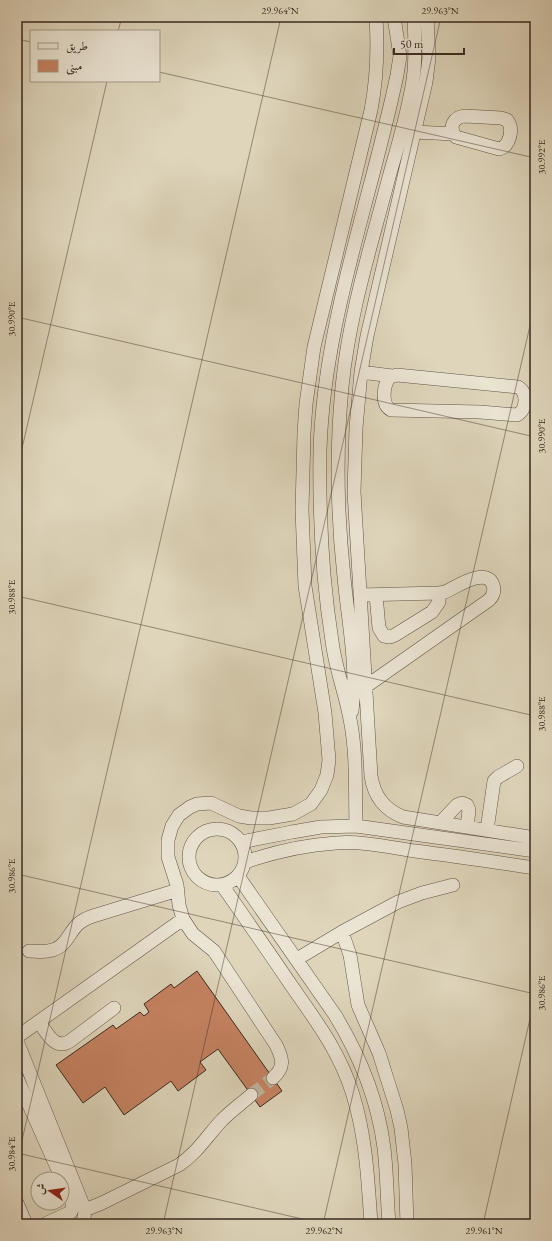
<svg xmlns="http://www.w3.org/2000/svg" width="552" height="1241" viewBox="0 0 552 1241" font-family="'EB Garamond',Amiri,serif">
  <rect width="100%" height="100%" fill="#ded5bb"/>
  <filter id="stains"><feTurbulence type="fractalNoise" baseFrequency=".005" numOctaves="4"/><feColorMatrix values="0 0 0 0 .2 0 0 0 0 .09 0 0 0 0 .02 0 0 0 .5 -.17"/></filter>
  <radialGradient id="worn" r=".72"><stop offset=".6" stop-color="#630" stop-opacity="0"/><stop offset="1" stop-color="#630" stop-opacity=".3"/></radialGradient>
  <path fill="#c58261" stroke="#382920" d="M197 971 282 1091 260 1107 218 1049 200 1062 206 1070 178 1091 171 1081 124 1115 105 1087 83 1103 56 1065 113 1025 116 1029 140 1012 144 1016 149 1012 144 1004 171 984 174 988Z"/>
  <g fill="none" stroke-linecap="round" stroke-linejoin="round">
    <path stroke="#bdb39c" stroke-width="13" stroke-dasharray="13 6" stroke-linecap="butt" d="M251 1095 273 1078"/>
    <g stroke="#625447" stroke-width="14">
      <path id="minor" d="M427 17 429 58 426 82 367 336 361 372 356 428 354 492 371 776C374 796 385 810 403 817L535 838
        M465 116 501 118 507 120C514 128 510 147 499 149L456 137C448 128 453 117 465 116Z
        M415 132 454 134
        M361 372 392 376
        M397 375 518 387C528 392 527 410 517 415L480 412 391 410C381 405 383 385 390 377Z
        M360 595 439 593 445 592C456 587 487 566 493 585 495 591 493 596 489 600L365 687
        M376 595 379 628 384 636 390 637 395 635 432 612 439 602V593
        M352 711C358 667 348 621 344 577 337 513 336 450 342 387 349 315 371 246 389 177 398 145 408 113 413 80 416 60 415 38 414 17
        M440 823 457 805 462 803 467 805 469 810 467 827
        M356 826C355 790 357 754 350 719 345 692 335 667 332 641 322 578 319 513 320 450 324 321 371 200 397 75L400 56 394 17
        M189 857a28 28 0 1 1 56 0a28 28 0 1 1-56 0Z
        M487 830 494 781 498 777 517 766
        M241 842 292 832 321 827 356 826 535 851
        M245 862C274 852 305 845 336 843 362 841 389 847 415 851 455 856 495 862 535 868
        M238 876 335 1015C360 1056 378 1100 384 1148 387 1173 387 1199 389 1224
        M222 885C245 918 268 951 291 985 316 1021 340 1052 353 1095 366 1137 368 1180 371 1224
        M342 932 350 955 358 1005 379 1053 397 1110 401 1128 405 1164 407 1224
        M29 951C35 951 42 952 48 951 65 949 67 936 77 925 82 920 87 918 93 916L178 890
        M297 959 342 932 398 902 422 893 453 885
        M39 1022C47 1033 55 1051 70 1041L114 1008
        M17 1037 183 919
        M17 1041 85 1210 84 1219 81 1224
        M17 1078 62 1179
        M273 1078C285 1067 283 1059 276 1045L214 951 193 934 183 919 179 905 177 885 168 857V840L172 826 179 815 190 807 197 804 211 803 239 816 251 818H269L293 814 311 804 321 790 327 775 329 760 325 713 305 586 302 510 304 433 306 404 314 347 371 110C377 79 378 49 376 17
        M17 1203 26 1224
        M85 1210 102 1203 179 1165C198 1152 207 1136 222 1120 231 1111 242 1103 251 1095
        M45 1224 71 1212C76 1202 66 1189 62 1179"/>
    </g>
    <use href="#minor" stroke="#eae4d3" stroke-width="13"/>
  </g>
  <path fill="none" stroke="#382920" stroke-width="1" stroke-opacity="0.45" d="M118 31 122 17M17 39 31 42M159 72 535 158M17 317 535 437M17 470 107 81M17 596 535 716M17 874 535 994M17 1153 324 1224M17 1162 281 17M163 1224 441 17M323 1224 535 304M483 1224 535 997"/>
  <rect width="552" height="1241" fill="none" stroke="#ded5bb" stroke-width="44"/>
  <rect x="30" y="30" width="130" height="52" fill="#eae4d3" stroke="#a3998b"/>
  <rect x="38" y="43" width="20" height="6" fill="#eae4d3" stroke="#a3998b"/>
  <text x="66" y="50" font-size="12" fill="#382920">طريق</text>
  <rect x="38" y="60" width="20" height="12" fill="#c58261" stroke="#a3998b"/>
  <text x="66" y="70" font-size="12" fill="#382920">مبنى</text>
  <g transform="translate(50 1191) rotate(283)"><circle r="19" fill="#eae4d3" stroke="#a3998b"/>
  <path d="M0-3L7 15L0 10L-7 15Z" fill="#8f2418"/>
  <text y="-6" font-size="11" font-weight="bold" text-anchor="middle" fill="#382920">ش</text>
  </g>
  <path d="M394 48v6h70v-6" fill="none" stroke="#382920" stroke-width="2"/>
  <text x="400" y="48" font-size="12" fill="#382920" stroke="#eae4d3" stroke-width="3" paint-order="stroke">50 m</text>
  <rect x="22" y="22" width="508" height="1197" fill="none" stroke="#382920" stroke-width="1.5"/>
  <g font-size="10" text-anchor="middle" fill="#382920">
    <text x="280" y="14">29.964°N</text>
    <text x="440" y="14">29.963°N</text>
    <text transform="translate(541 157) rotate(-90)" y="4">30.992°E</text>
    <text transform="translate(11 319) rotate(-90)" y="4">30.990°E</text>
    <text transform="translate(541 436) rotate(-90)" y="4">30.990°E</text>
    <text transform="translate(11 597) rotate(-90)" y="4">30.988°E</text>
    <text transform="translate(541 714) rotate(-90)" y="4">30.988°E</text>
    <text transform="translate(11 876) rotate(-90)" y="4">30.986°E</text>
    <text transform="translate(541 993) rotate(-90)" y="4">30.986°E</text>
    <text transform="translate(11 1154) rotate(-90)" y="4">30.984°E</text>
    <text x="164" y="1234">29.963°N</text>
    <text x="324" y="1234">29.962°N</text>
    <text x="484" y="1234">29.961°N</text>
  </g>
  <rect width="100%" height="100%" filter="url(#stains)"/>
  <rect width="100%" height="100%" fill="url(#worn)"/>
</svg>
